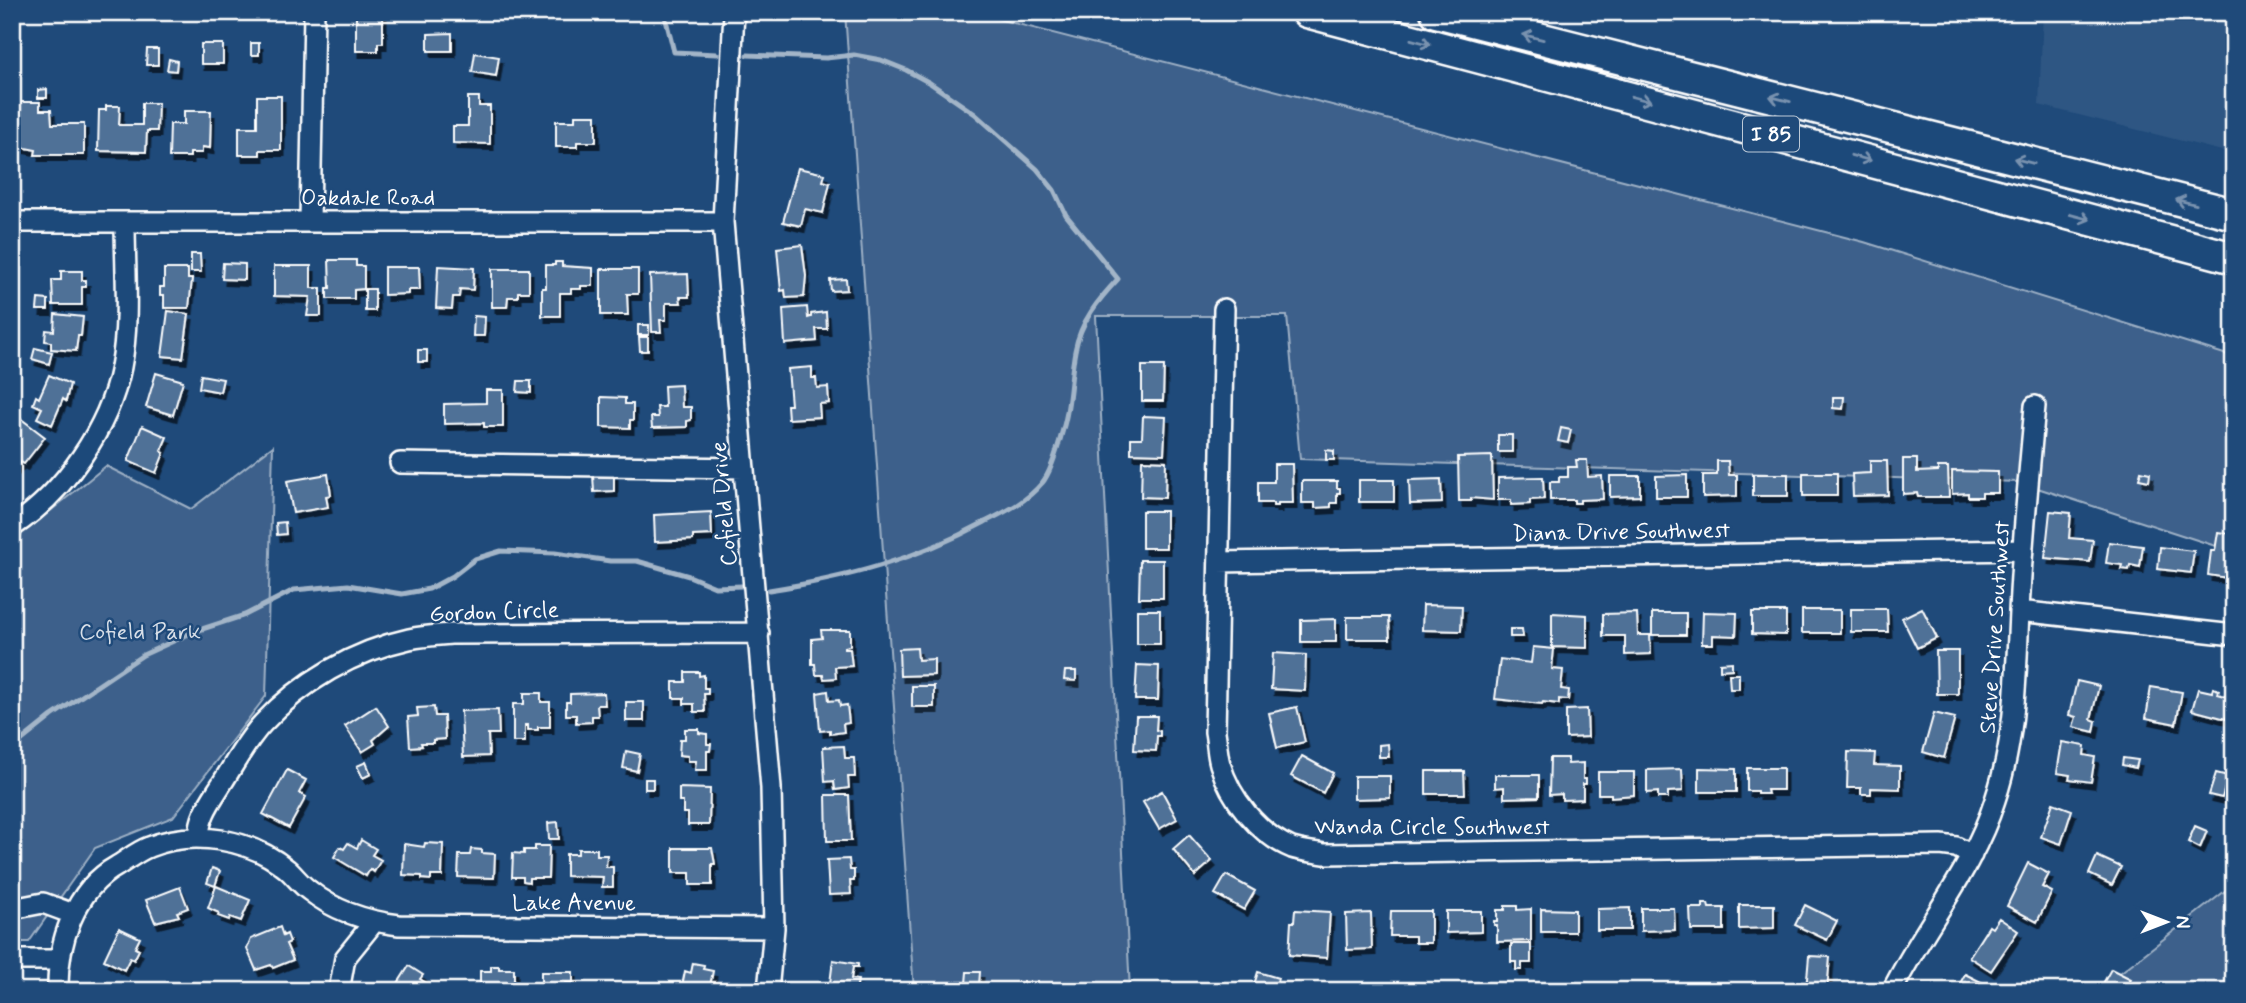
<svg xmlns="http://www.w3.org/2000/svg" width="2246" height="1003" viewBox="0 0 2246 1003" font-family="Mynerve,sans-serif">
  <defs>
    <filter id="shadow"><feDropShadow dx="3.5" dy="6" stdDeviation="0" flood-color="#0009"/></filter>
  </defs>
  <rect width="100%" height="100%" fill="#1f4a7a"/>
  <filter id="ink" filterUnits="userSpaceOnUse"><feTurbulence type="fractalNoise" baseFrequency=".0143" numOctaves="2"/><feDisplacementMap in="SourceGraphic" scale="14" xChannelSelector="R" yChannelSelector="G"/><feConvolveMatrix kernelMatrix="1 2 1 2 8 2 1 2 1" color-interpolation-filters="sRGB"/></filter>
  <g filter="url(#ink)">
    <path fill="#2e5683" d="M2043 12H2234V154L2039 105Z"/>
    <path fill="#3c618b" stroke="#9eb0c5" stroke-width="2" d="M845 12H971L1864 242 2234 357V552L2019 482 1300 459 1287 316H1096L1130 991H914Z
      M273 446 266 696 173 817 95 848 29 942H12V542L106 466 191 509Z
      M2234 884V991H2097Z"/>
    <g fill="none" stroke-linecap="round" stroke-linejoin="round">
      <path stroke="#a3b5c8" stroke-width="5" d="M664 12 674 52 717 54
        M747 55 826 58 854 55 881 60 906 70 930 83 975 114 1037 169 1054 190 1066 215 1118 279C1099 299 1080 322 1075 351 1070 377 1071 403 1063 429 1059 444 1051 473 1042 483 1026 502 1007 511 985 522 915 560 847 578 769 590
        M12 748 52 716 143 655 193 632 245 615 294 590 348 585 402 594 429 589 453 576 475 559 501 551 555 553 610 561H637L689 576 715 587 742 586"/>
    </g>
    <path fill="#507197" stroke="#fff" stroke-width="2" filter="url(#shadow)" d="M356 12H383V43H378V51H356Z
      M452 33V51H428V34Z
      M251 43H259V55H251Z
      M201 44H223V64H201Z
      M147 49H158V65H146Z
      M475 53 499 57 496 76 472 72Z
      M169 59 177 61 176 71 167 70Z
      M47 89V98H38V90Z
      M257 96H281V150H260V155H239V127H257Z
      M468 97H479V106H490V144L453 143V126H468Z
      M20 102H40V110H51L52 124H84V155H35L36 150 20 147Z
      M142 103H158L157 131H147L146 152 98 151 99 110H106V106H120L119 125H142Z
      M184 111H211L210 148 202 147V153H190V157H169L170 124H184Z
      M575 115H596V142H577V147H556V121H575Z
      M12 128H15V154H12Z
      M798 168 825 174 823 181 830 183 823 213 805 209 801 226 783 222Z
      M802 245 806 276 804 297 786 298 785 290 781 291 777 248Z
      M191 254H200L201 272H191Z
      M329 260H356V266H364V289L354 290V299H327V288H330Z
      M555 262H562V266L593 268V286H581V289H571V293H560V316H542V288H546V265H555Z
      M223 263 245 264V280L222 279Z
      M274 266H311V288H321V316H307L310 297 274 296Z
      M438 266 474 268 473 290 460 289 459 297H453L452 309 436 308Z
      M384 267H419L420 290H408V294L384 295Z
      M164 269H188V279H192L189 308H164V295H160V287H164Z
      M492 269H529V292H518V297H508L507 307H492Z
      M601 269H638V294H627L628 315H601Z
      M61 271H82V280H86V287H82V305H53L52 280H61Z
      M688 274 689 297H680L681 303H666V320H660L661 332H652L650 275Z
      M846 279 847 290 831 291 830 280Z
      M365 289H375V311H365Z
      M38 299 48 300V310H37Z
      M807 307 808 318 811 317V314L826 312 827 329H816L817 341 785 344 783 309Z
      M168 311 189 314 183 358 162 356Z
      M55 314 83 317 81 336H78L76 351 51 349V342L45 341 46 330 54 331Z
      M474 316 485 317 484 336H473Z
      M638 325H649V335H638Z
      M639 337H648V351H640Z
      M35 348 52 352 49 364 32 359Z
      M418 350H427V362H418Z
      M1142 366H1164L1163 401H1142Z
      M812 367V378H816L817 388 828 387 829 403 819 404 820 417 788 419 787 405H791L788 369Z
      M156 373 183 381 173 415 146 407Z
      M49 375 70 384 66 401 63 399 52 425 37 418 42 408 33 404 36 396 39 398Z
      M201 375 223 379 220 392 199 388Z
      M518 381H531V393L517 392Z
      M681 385 682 407H691V420L687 421V427L652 428 651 417H658L657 407H665L664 386Z
      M486 390H503V427H484V423L444 424V404L486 403Z
      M601 397 625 398V404H633V420H630V428L601 427Z
      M1833 397H1844L1843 409 1833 408Z
      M1143 416 1166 417 1164 454 1131 453V438H1142Z
      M20 418 45 437 24 464 21 462 13 471 12 428Z
      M142 426 167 437 161 451 164 453 156 473 128 461Z
      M1561 428 1571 430 1568 443 1558 441Z
      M1498 435H1512V452H1498Z
      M1326 450 1334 451V460H1326Z
      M1492 456 1493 500 1471 498V501H1459L1458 457Z
      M1903 459H1917V472L1938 471V467H1948L1949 497H1918L1917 493 1903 494Z
      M1142 460 1166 461 1165 498 1141 497Z
      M1576 460H1587L1588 477 1602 476 1603 499 1580 500V503H1574V500H1550V482H1559V477H1568V467H1577Z
      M1717 461H1728L1729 475H1737V496L1703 497V475H1717Z
      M1870 461H1887L1888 495 1853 496 1852 474 1870 473Z
      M1274 464H1292L1293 503H1278V506H1273V503H1258V482H1274Z
      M1952 471 1998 472V493H1982V497H1968V493L1952 494Z
      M2141 471 2150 473 2149 481 2139 479Z
      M1803 473H1837V496H1803Z
      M328 474 331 495 326 496 328 507 293 513 287 481Z
      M614 474V491L594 492 593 475Z
      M1753 474H1788V496H1753Z
      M1687 475V497H1656V476Z
      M1610 476H1640V496L1610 497Z
      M1543 477 1544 499 1530 500V504L1511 505V500H1498V478Z
      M1441 479 1442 503 1410 504 1409 480Z
      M1359 480H1394V502H1359Z
      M1302 481H1337V488H1340V493H1337V503H1331V507L1315 508V503H1302Z
      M1142 511H1166V548H1142Z
      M2050 511 2071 513 2069 538 2093 540 2090 562 2045 558Z
      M711 512 712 535 693 536V540L655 542 654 515Z
      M285 522 286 534 277 535 276 523Z
      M2218 532 2234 534V579L2208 575 2211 551H2215Z
      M2109 542 2143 546 2140 567 2130 565 2129 570 2121 569 2122 565 2106 563Z
      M2160 547 2194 551 2191 573 2158 569Z
      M1140 560H1163V598H1139Z
      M1423 605 1462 606 1461 631 1422 630Z
      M1922 608 1937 638 1917 648 1902 618Z
      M1851 609H1887L1888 632H1851Z
      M1137 610H1160V644H1137Z
      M1802 610H1840V633H1802Z
      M1703 612 1737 613 1736 636 1713 635V644H1702Z
      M1752 612H1786V635L1752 634Z
      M1552 613 1587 615V648L1552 647Z
      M1637 613 1638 635H1650L1651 654 1625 655V636H1603V614Z
      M1652 613H1686V635H1652Z
      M1347 617H1389L1390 639H1347Z
      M1336 619V642H1301V620Z
      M1510 629H1522L1523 637H1510Z
      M821 630H850V646L844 647V649H850L852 666 835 667 836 678 824 679 823 675H816L815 664H812V639L822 638Z
      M1533 647 1554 649 1552 669 1563 670 1561 689 1569 690 1568 700 1559 699V704L1543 702 1542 704 1495 699 1500 659 1531 663Z
      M917 648 918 660 934 659V675L900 676 899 649Z
      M1936 651H1958V694H1937Z
      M1273 653 1306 655 1305 691 1271 689Z
      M1732 662V669L1720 670V663Z
      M1137 665 1159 666 1158 700H1135Z
      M1065 671H1076V681L1064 680Z
      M685 672H699V676L704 675V688H708V694H704L705 712H694V704H684V698H673V682H685Z
      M1729 674H1739V689H1730Z
      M2077 681 2099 686 2091 719 2096 721 2094 732 2073 727 2076 717 2069 715Z
      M912 686H934V707H912Z
      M2151 687 2182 692 2176 724 2146 718Z
      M2213 688 2219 690 2218 694 2232 698 2226 719 2192 710 2198 689 2212 692Z
      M828 691 829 701 839 700 840 706 847 705 849 723 843 724 844 732 830 734V730L820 731 817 693Z
      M524 693H541V702H550V727H538V730H528V725H525V742H513V704H524Z
      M604 693 605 705H597L598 716H592V722L576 723V715H566V702H570V694Z
      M626 702H644V721H626Z
      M376 706 389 726 373 740 375 744 362 752 345 726Z
      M434 707 435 716H444L445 739 433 740V743H421L422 746 410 747 408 717 418 716 417 708Z
      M1297 707 1305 742 1277 748 1269 713Z
      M1587 709 1588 737 1566 738V710Z
      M498 710 499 734H488L489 756 463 757 461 711Z
      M1934 713 1955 718 1944 758 1923 752Z
      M1136 716H1157L1156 730 1160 731V736H1157L1156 751 1134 750Z
      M685 729H699V733L707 734V744H711L710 751H707V770H695L696 761H688V756L679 755 680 739H685Z
      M2062 742 2085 746 2084 755 2095 757 2091 782 2069 779 2070 775 2057 773Z
      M1388 744 1389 757H1379V745Z
      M844 746 845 758H854L855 777H848L849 788 835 790 834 781 825 782 823 747Z
      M626 751 640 754 637 771 623 768Z
      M1848 752 1875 753 1874 765 1900 766V789L1871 788V794H1861V788H1847Z
      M1302 756 1333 773 1323 793 1291 776Z
      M1550 758H1568V764L1583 763V779H1586V784H1583V799L1562 800V794L1549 795Z
      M2123 758 2138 760 2136 768 2122 765Z
      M366 762 371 774 363 778 357 766Z
      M1699 768 1736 769V792H1699Z
      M1747 768H1783V790H1767L1768 794H1757V791H1747Z
      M1682 769 1683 791 1668 792V798H1658V792L1647 793V770Z
      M287 770 306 780 299 793 306 797 289 828 263 814Z
      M1426 771H1464L1465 794H1426Z
      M1598 772H1634V795L1611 797V794H1598Z
      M2216 773 2228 776 2222 798 2209 795Z
      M1495 775H1539V797L1504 798V787L1495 788Z
      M1354 776H1390V798L1354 799Z
      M645 779H653V789H645Z
      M679 788 710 789 709 825H688V813H683V802H679Z
      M1162 791 1177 819 1159 829 1143 802Z
      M826 795H849L851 841H827Z
      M2053 803 2072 810 2061 844 2041 837Z
      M558 822 559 839H549L548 823Z
      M2195 826 2207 831 2200 848 2188 842Z
      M1189 835 1212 861 1195 876 1173 849Z
      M361 840 376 849 372 855 381 860 374 872 370 869 366 876 334 857 340 847 344 849 348 843 357 848Z
      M425 843 443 844 442 876H431V880L422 879V876L403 875 404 844 424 847Z
      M535 846H549L548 878H529V882L523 881V877H512L513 853 524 854V850H535Z
      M673 848H712L715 864H712V885H690V873H673Z
      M471 849 482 850V853L495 854 494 878 458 877 459 855H470Z
      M578 849H597V855H607L606 867H613V887H602L603 877 566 876V854H578Z
      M2097 856 2121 867 2112 885 2089 874Z
      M849 859 850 870H854V881H850L851 894 829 895 827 860Z
      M2028 863 2049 874 2042 887 2052 892 2037 922 2007 906Z
      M212 868 220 871 215 886 207 883Z
      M1226 875 1255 891 1244 910 1215 894Z
      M216 886 250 900 241 921 230 917 229 920 218 916 219 913 208 908Z
      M180 887 188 908 177 912 179 916 155 922 146 900Z
      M1703 904H1708L1709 908H1724V930H1691L1690 908H1703Z
      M1739 905H1774V928L1739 929Z
      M1805 905 1837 921 1827 940 1795 925Z
      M1505 906H1517V910L1531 909V941L1497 942V925H1494V921H1497V910H1505Z
      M1630 908V930H1597V909Z
      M1641 908H1674L1675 930 1641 931Z
      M1541 909 1575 910V932H1541Z
      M1295 910 1330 912 1327 958 1289 955 1291 922H1294Z
      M1391 911H1431V943H1415V936H1390Z
      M1446 911H1481V932L1446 933Z
      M1371 913 1372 949 1347 950 1346 914Z
      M1999 918 2018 931 1991 971 1969 957 1989 926 1992 928Z
      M280 927 283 936 287 934 290 942 286 944 293 960 273 968 271 965 256 970 247 949 251 939Z
      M119 928 140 938 135 948 139 950 134 960 130 958 124 970 104 960Z
      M1511 944H1531V963H1522V970H1516V962H1511Z
      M1809 956 1830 957 1827 991 1806 990Z
      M833 960 858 964V967H853L851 979 858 980 856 991H829Z
      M693 963 704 965 703 969 713 971 709 991H688L689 987 682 986 685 971 691 973Z
      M409 966 423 975 420 979 426 983 421 991H393Z
      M491 966H499V969H514V984H509V991H480V971H491Z
      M2111 969 2131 979 2125 991H2109L2101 987Z
      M541 972H573V983H566V991H541Z
      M967 972H980L979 985 966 984Z
      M1258 972 1278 978 1275 991H1252Z
      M1965 974 1985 984 1983 987 1988 991H1956Z"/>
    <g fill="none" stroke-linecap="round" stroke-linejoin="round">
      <g stroke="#fff" stroke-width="24">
        <path id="minor" d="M734 12 723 222 771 788 774 928 768 991
          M310 221 314 12
          M12 222H723
          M1224 309 1215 732C1217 742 1217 754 1220 764 1230 798 1258 834 1292 848 1301 851 1314 852 1324 854L1941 845 1956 847 1972 855
          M400 463 744 468
          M12 527C64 493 109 428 121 367 130 321 125 270 125 223
          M1219 562 2023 550
          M2019 611 2234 635
          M200 838C197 817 214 797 224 780 236 761 247 740 263 723 301 682 354 651 409 639 423 636 438 635 451 634L759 633
          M12 909 43 903 73 914
          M12 960H59
          M58 991C57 944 74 890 117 866 127 860 138 851 149 847 193 829 251 839 287 869 295 876 301 885 310 891 336 912 366 921 399 925L774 928
          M339 991 345 958 374 922
          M1892 991C1924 926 1973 870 1995 800 2016 738 2016 676 2019 612 2022 543 2029 474 2035 406"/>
      </g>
      <g stroke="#fff" stroke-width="35">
        <path id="highway" d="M1307 12 2234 258
          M1436 12 2234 214"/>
      </g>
      <use href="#minor" stroke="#1f4a7a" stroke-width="19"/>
      <use href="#highway" stroke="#1f4a7a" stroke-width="30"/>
    </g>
    <defs><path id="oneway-shaft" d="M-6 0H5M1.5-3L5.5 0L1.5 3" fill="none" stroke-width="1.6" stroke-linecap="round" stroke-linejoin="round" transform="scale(1.75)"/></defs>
    <g stroke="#7992af">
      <use href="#oneway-shaft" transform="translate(1533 37) rotate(-166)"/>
      <use href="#oneway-shaft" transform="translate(1421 42) rotate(15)"/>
      <use href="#oneway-shaft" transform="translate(1641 99) rotate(15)"/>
      <use href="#oneway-shaft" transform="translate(1780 99) rotate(-166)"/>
      <use href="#oneway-shaft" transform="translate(1861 158) rotate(15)"/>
      <use href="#oneway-shaft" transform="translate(2024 161) rotate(-166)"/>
      <use href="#oneway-shaft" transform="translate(2186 202) rotate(-166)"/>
      <use href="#oneway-shaft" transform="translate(2080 217) rotate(15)"/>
    </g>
  </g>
  <g text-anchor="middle" stroke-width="5" stroke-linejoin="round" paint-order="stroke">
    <rect fill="#1f4a7a" stroke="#bcc9d7" stroke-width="2" x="1743" y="116.5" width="56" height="35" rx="5"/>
    <g font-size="21" font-weight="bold" fill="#fff">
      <text x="1771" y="141">I 85</text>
    </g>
    <g font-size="23" fill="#fff" stroke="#1f4a7a">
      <text x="368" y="205">Oakdale Road</text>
      <text transform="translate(723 504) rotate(-95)" y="8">Cofield Drive</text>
      <text transform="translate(1621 531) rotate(-1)" y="8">Diana Drive Southwest</text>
      <text transform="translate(494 611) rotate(-2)" y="8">Gordon Circle</text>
      <text transform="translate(1994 627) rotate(-86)" y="8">Steve Drive Southwest</text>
      <text x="1432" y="834">Wanda Circle Southwest</text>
      <text x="574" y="910">Lake Avenue</text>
    </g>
    <g font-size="23" fill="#d8dfe8" stroke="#1f4a7a">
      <text x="140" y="639">Cofield Park</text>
    </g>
  </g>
  <rect width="2246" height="1003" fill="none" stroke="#1f4a7a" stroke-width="42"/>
  <rect x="21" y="21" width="2204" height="961" fill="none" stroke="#fff" stroke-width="2.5" filter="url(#ink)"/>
  <g transform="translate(2166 922) rotate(90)" stroke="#1f4a7a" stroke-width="5" paint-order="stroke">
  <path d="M0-5L12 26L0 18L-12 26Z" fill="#ffffff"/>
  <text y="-10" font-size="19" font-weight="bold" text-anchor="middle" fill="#ffffff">N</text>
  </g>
</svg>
